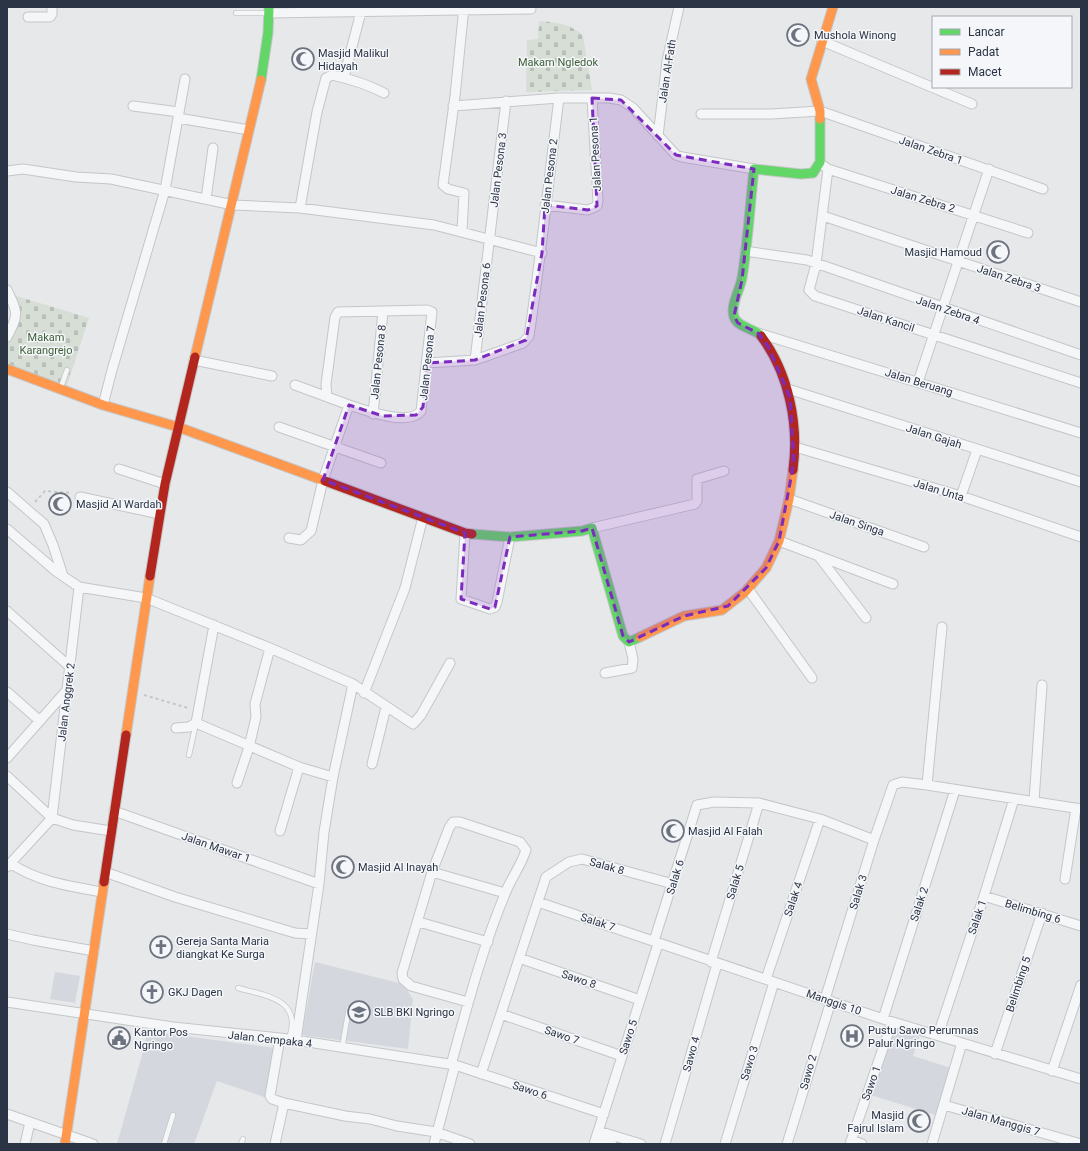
<svg xmlns="http://www.w3.org/2000/svg" width="1088" height="1151" viewBox="0 0 1088 1151" font-family="Roboto,sans-serif">
  <defs>
    <pattern id="cemetery-stones" width="16" height="16" patternUnits="userSpaceOnUse"><rect width="16" height="16" fill="#d6ded6"/><path d="M2 7V4a2 2 0 0 1 4 0v3zM10 15v-3a2 2 0 0 1 4 0v3z" fill="#b8bfb9"/></pattern>
  </defs>
  <rect width="100%" height="100%" fill="#e6e8ea"/>
  <path fill="#d4d7dd" d="M315 962 403 984 413 999 408 1049 302 1035Z
    M55 972 80 976 75 1003 50 999Z
    M893 1028 919 1037 913 1056 951 1068 938 1116 871 1095Z
    M147 1031 275 1048 267 1098 217 1081 194 1144H117L144 1048Z"/>
  <path fill="url(#cemetery-stones)" d="M539 21C554 22 573 24 583 36L592 90 526 92 527 40 538 39Z
    M13 295 89 318 67 386 7 365V344L17 325Z"/>
  <g fill="none" stroke-linecap="round" stroke-linejoin="round">
    <g stroke="#c4c6c8" stroke-width="6">
      <path id="lane" d="M236 13H267
        M61 387 67 370
        M189 755 196 723
        M238 988C266 996 303 999 289 1039
        M342 1048 349 1008
        M164 1144 173 1115
        M241 1144 243 1139"/>
    </g>
    <g stroke="#c4c6c8" stroke-width="11">
      <path id="street" d="M269 13 531 9
        M28 17H50L52 14V7
        M822 41 972 104
        M344 77 361 12
        M133 106 179 112
        M453 106 559 98H609L621 100 633 108 676 155 682 157 754 169
        M701 114H771L820 111 1043 189
        M178 118 249 130
        M658 136 667 61 679 7
        M824 166 828 169 1028 233
        M828 169 816 264 809 290 815 296 1081 383
        M7 171 23 169 76 177 111 179 233 205 300 208 434 225 542 253
        M206 199 213 148
        M545 205 588 210 597 206 598 201 592 98
        M300 208 317 112 326 78 332 75C350 79 367 84 384 93
        M823 216 1081 302
        M462 231 464 193 448 189 443 185 455 96 464 7
        M745 251 807 260 1081 355
        M7 290C18 313 19 314 7 337
        M758 333 1081 433
        M194 360 272 376
        M475 360 506 101
        M427 363 475 360 523 343 529 336C541 257 549 177 559 98
        M918 382 989 169
        M295 385 349 405
        M788 389 1081 482
        M103 405 112 370 165 190 185 79
        M373 414 383 311
        M279 427 381 463
        M795 447 961 496 1081 537
        M119 469 165 484
        M7 492 44 524 53 545 63 576
        M961 496 977 450
        M80 497 160 514
        M789 499 924 547
        M592 528 695 504 697 501V479L724 471
        M7 529 57 572 79 587 146 598 270 648 353 684 413 724 421 715 450 663
        M465 533 461 599 490 609 495 607 497 602 510 537
        M289 538 301 540 311 531 323 480 349 405C364 410 409 427 421 411L432 312 427 310 338 312 335 317 326 384 327 397
        M779 541 893 584
        M820 558 866 618
        M748 589 812 678
        M7 611 70 667
        M605 673 632 668 633 659 629 642
        M7 692 40 721
        M364 693 405 588 423 517
        M196 723 214 625
        M176 728 189 727 196 723 299 767 333 777
        M7 758 67 690
        M372 764 386 707
        M7 776 52 818 73 825 111 831
        M237 783 249 747 256 717 255 704 270 648
        M927 785 942 627
        M1034 801 1042 685
        M114 811 319 884
        M280 831 299 767
        M10 863C38 882 69 886 102 892
        M7 867 52 818 79 587
        M105 872 175 897 295 933 311 934
        M432 872 505 893
        M1065 879 1076 808
        M984 896 1081 926
        M538 902 883 1019 1081 1079
        M419 922 488 942
        M7 934 33 940 94 951
        M654 941 697 805 714 802 759 803 820 819 874 840
        M519 958 640 1000
        M711 962 759 803
        M766 979 820 819
        M825 999 874 840 893 785 902 782 927 785 1081 809
        M7 1002 173 1027 289 1039 455 1065 604 1114
        M501 1014 622 1056
        M883 1019 955 790
        M938 1035 984 896 1014 799
        M296 1040 319 884 324 832 333 777 353 684
        M995 1054 1042 913
        M451 1065C467 1007 482 949 505 894 511 878 521 866 526 850L520 842 460 822H453L449 828 432 872 402 973 403 979 411 986 468 1002
        M1052 1071 1081 985
        M481 1074 546 877 569 862 582 859 673 884
        M284 1103 345 1116 370 1119 397 1126 436 1132 470 1144
        M944 1105 1081 1144
        M7 1114 93 1144
        M598 1131 641 1144
        M596 1138 612 1144
        M851 1140 862 1144
        M25 1144 30 1122
        M275 1144 284 1103 272 1099 270 1096 280 1038
        M434 1144 455 1065
        M594 1144 658 944
        M665 1144 717 964
        M725 1144 774 982
        M787 1144 831 1001
        M850 1144 892 1022
        M932 1144 962 1043"/>
    </g>
    <g stroke="#c4c6c8" stroke-width="11">
      <path id="fast" d="M261 80 268 33 269 7
        M761 336C754 328 738 328 734 317 730 305 740 290 742 278 748 242 750 205 754 169L801 174 813 173 820 162V119
        M472 534 510 537 582 531 592 528 623 636 629 642 640 637"/>
    </g>
    <g stroke="#c4c6c8" stroke-width="11">
      <path id="slow" d="M820 119V111L811 79 833 7
        M195 357 261 80
        M7 369 103 405 178 427 325 481
        M640 637 684 616 722 610 745 592 766 568 779 541 789 499 793 470
        M126 735 150 576
        M65 1144 104 882"/>
    </g>
    <g stroke="#c4c6c8" stroke-width="11">
      <path id="jam" d="M761 336C789 374 799 424 793 470
        M325 481 465 533 472 534
        M150 576 165 484 195 357
        M104 882 126 735"/>
    </g>
    <path stroke="#c5c6ca" stroke-width="2" stroke-dasharray="3 3" stroke-linecap="butt" d="M35 502 45 491 72 493
      M144 695 188 708"/>
    <use href="#lane" stroke="#f5f6f7" stroke-width="4.5"/>
    <use href="#street" stroke="#f5f6f7" stroke-width="9"/>
    <use href="#fast" stroke="#63d668" stroke-width="9"/>
    <use href="#slow" stroke="#ff974d" stroke-width="9"/>
    <use href="#jam" stroke="#b3261e" stroke-width="9"/>
  </g>
  <path fill="#7b2cbf" fill-opacity="0.2" stroke="#7b2cbf" stroke-width="3" stroke-dasharray="8 5" stroke-linejoin="round" d="M592 98 621 100 676 155 754 169 742 280 734 316 738 323 758 333 768 346 790 397 794 462 779 541 766 568 728 606 684 616 629 642 623 636 592 528 582 531 510 537 495 607 490 609 461 599 465 533 323 480 349 405 383 416 416 415 423 407 427 363 475 360 526 340 542 253 545 205 588 210 597 206Z"/>
  <defs>
    <g id="mosque-ring" transform="scale(1.15)"><circle r="9.5" fill="#f4f6f9" stroke="#6c737f" stroke-width="1.5"/><path d="M3.5-4.9A6 6 0 1 0 3.5 4.9A5 5 0 1 1 3.5-4.9Z" fill="#6c737f"/></g>
    <g id="church-ring" transform="scale(1.15)"><circle r="9.5" fill="#f4f6f9" stroke="#6c737f" stroke-width="1.5"/><path d="M-1.2-6h2.4v3.5h3.3v2.4h-3.3V6h-2.4V-.1h-3.3v-2.4h3.3Z" fill="#6c737f"/></g>
    <g id="school-ring" transform="scale(1.15)"><circle r="9.5" fill="#f4f6f9" stroke="#6c737f" stroke-width="1.5"/><path d="M0-5L7-2L0 1L-7-2ZM-4 1L0 2.5L4 1V4Q0 6-4 4Z" fill="#6c737f"/></g>
    <g id="hospital-ring" transform="scale(1.15)"><circle r="9.5" fill="#f4f6f9" stroke="#6c737f" stroke-width="1.5"/><path d="M-5-5h3v3.5h4V-5h3V5h-3V1.5h-4V5h-3Z" fill="#6c737f"/></g>
    <g id="civic-ring" transform="scale(1.15)"><circle r="9.5" fill="#f4f6f9" stroke="#6c737f" stroke-width="1.5"/><path d="M-.6-6.5H3V-4.5H.6V-3L4-1V1h2V6H-6V1h2V-1L-.6-3ZM-1.2 2.5V6h2.4V2.5Z" fill="#6c737f"/></g>
  </defs>
  <g fill-rule="evenodd">
    <use href="#mosque-ring" x="798" y="35"/>
    <use href="#mosque-ring" x="303" y="59"/>
    <use href="#mosque-ring" x="998" y="252"/>
    <use href="#mosque-ring" x="60" y="504"/>
    <use href="#mosque-ring" x="673" y="831"/>
    <use href="#mosque-ring" x="343" y="867"/>
    <use href="#church-ring" x="161" y="947"/>
    <use href="#church-ring" x="152" y="992"/>
    <use href="#school-ring" x="359" y="1012"/>
    <use href="#hospital-ring" x="852" y="1036"/>
    <use href="#civic-ring" x="119" y="1038"/>
    <use href="#mosque-ring" x="919" y="1121"/>
  </g>
  <g text-anchor="middle" stroke-width="3" stroke-linejoin="round" paint-order="stroke">
    <g font-size="11" fill="#2b3445" stroke="#f4f6f9" text-anchor="start">
      <text x="814" y="39">Mushola Winong</text>
      <text x="318" y="57">Masjid Malikul<tspan x="318" dy="13">Hidayah</tspan></text>
      <text x="982" y="256" text-anchor="end">Masjid Hamoud</text>
      <text x="76" y="508">Masjid Al Wardah</text>
      <text x="688" y="835">Masjid Al Falah</text>
      <text x="358" y="871">Masjid Al Inayah</text>
      <text x="176" y="945">Gereja Santa Maria<tspan x="176" dy="13">diangkat Ke Surga</tspan></text>
      <text x="168" y="996">GKJ Dagen</text>
      <text x="374" y="1016">SLB BKI Ngringo</text>
      <text x="868" y="1034">Pustu Sawo Perumnas<tspan x="868" dy="13">Palur Ngringo</tspan></text>
      <text x="134" y="1036">Kantor Pos<tspan x="134" dy="13">Ngringo</tspan></text>
      <text x="904" y="1119" text-anchor="end">Masjid<tspan x="904" dy="13">Fajrul Islam</tspan></text>
    </g>
    <g font-size="11" fill="#3f6138" stroke="#f4f6f9">
      <text x="558" y="66">Makam Ngledok</text>
      <text x="46" y="341">Makam<tspan x="46" dy="13">Karangrejo</tspan></text>
    </g>
    <g font-size="11" fill="#2b3445" stroke="#f4f6f9">
      <text transform="translate(667 71) rotate(-81)" y="4">Jalan Al-Fath</text>
      <text transform="translate(931 150) rotate(19)" y="4">Jalan Zebra 1</text>
      <text transform="translate(595 154) rotate(-93)" y="4">Jalan Pesona 1</text>
      <text transform="translate(498 170) rotate(-83)" y="4">Jalan Pesona 3</text>
      <text transform="translate(549 176) rotate(-83)" y="4">Jalan Pesona 2</text>
      <text transform="translate(923 199) rotate(17)" y="4">Jalan Zebra 2</text>
      <text transform="translate(1009 278) rotate(18)" y="4">Jalan Zebra 3</text>
      <text transform="translate(482 300) rotate(-83)" y="4">Jalan Pesona 6</text>
      <text transform="translate(948 310) rotate(19)" y="4">Jalan Zebra 4</text>
      <text transform="translate(886 319) rotate(18)" y="4">Jalan Kancil</text>
      <text transform="translate(378 362) rotate(-84)" y="4">Jalan Pesona 8</text>
      <text transform="translate(427 363) rotate(-84)" y="4">Jalan Pesona 7</text>
      <text transform="translate(919 382) rotate(17)" y="4">Jalan Beruang</text>
      <text transform="translate(934 436) rotate(18)" y="4">Jalan Gajah</text>
      <text transform="translate(939 490) rotate(17)" y="4">Jalan Unta</text>
      <text transform="translate(857 523) rotate(19)" y="4">Jalan Singa</text>
      <text transform="translate(66 702) rotate(-83)" y="4">Jalan Anggrek 2</text>
      <text transform="translate(216 847) rotate(19)" y="4">Jalan Mawar 1</text>
      <text transform="translate(607 866) rotate(16)" y="4">Salak 8</text>
      <text transform="translate(675 877) rotate(-73)" y="4">Salak 6</text>
      <text transform="translate(735 882) rotate(-73)" y="4">Salak 5</text>
      <text transform="translate(858 892) rotate(-73)" y="4">Salak 3</text>
      <text transform="translate(793 899) rotate(-71)" y="4">Salak 4</text>
      <text transform="translate(919 904) rotate(-72)" y="4">Salak 2</text>
      <text transform="translate(1033 911) rotate(17)" y="4">Belimbing 6</text>
      <text transform="translate(977 917) rotate(-71)" y="4">Salak 1</text>
      <text transform="translate(598 922) rotate(18)" y="4">Salak 7</text>
      <text transform="translate(579 979) rotate(19)" y="4">Sawo 8</text>
      <text transform="translate(1018 984) rotate(-72)" y="4">Belimbing 5</text>
      <text transform="translate(834 1002) rotate(19)" y="4">Manggis 10</text>
      <text transform="translate(562 1035) rotate(19)" y="4">Sawo 7</text>
      <text transform="translate(628 1037) rotate(-72)" y="4">Sawo 5</text>
      <text transform="translate(270 1039) rotate(6)" y="4">Jalan Cempaka 4</text>
      <text transform="translate(691 1054) rotate(-74)" y="4">Sawo 4</text>
      <text transform="translate(749 1063) rotate(-73)" y="4">Sawo 3</text>
      <text transform="translate(808 1072) rotate(-74)" y="4">Sawo 2</text>
      <text transform="translate(871 1083) rotate(-70)" y="4">Sawo 1</text>
      <text transform="translate(530 1090) rotate(18)" y="4">Sawo 6</text>
      <text transform="translate(1001 1121) rotate(16)" y="4">Jalan Manggis 7</text>
    </g>
  </g>
  <rect width="1088" height="1151" fill="none" stroke="#2b3445" stroke-width="16"/>
  <rect x="932" y="16" width="140" height="72" fill="#f4f6f9" stroke="#a4a8b1"/>
  <rect x="940" y="29" width="20" height="6" fill="#63d668" stroke="#a4a8b1"/>
  <text x="968" y="36" font-size="12" fill="#2b3445">Lancar</text>
  <rect x="940" y="49" width="20" height="6" fill="#ff974d" stroke="#a4a8b1"/>
  <text x="968" y="56" font-size="12" fill="#2b3445">Padat</text>
  <rect x="940" y="69" width="20" height="6" fill="#b3261e" stroke="#a4a8b1"/>
  <text x="968" y="76" font-size="12" fill="#2b3445">Macet</text>
</svg>
